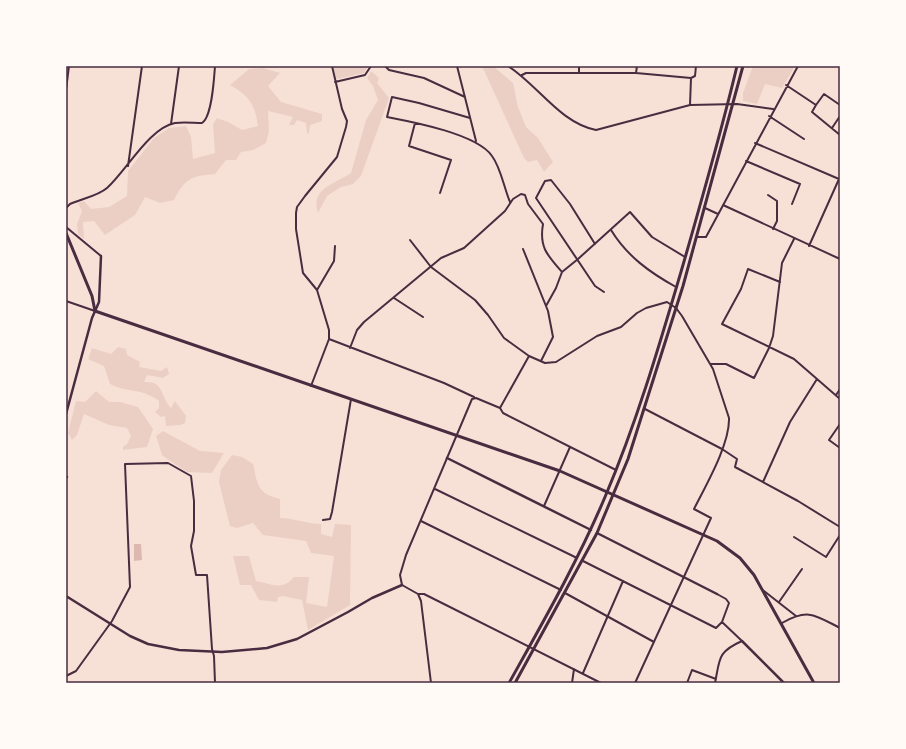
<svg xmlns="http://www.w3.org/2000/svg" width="906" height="749" viewBox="0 0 906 749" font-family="Figtree,sans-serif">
  <rect width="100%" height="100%" fill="#f7e1d7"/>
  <path fill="#ebcfc5" d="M333 66H368L364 73 338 79 335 78Z
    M482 66H493L513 83 518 107 526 127 538 138 553 162 544 172 537 160 528 162 524 158Z
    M753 66H795L782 88 765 84 757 104 743 101V93Z
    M263 68 280 73 268 86 281 102 322 114V121L310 125 309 133 307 134 306 123 297 120 294 125H289L293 117 268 111 269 131 266 143 253 150 241 152 236 160H226L215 174C192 176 185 178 174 200L160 203 145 197 135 215 105 235 94 221 83 222 84 239 78 234 77 224 82 211 78 203 84 201 91 209 109 207 127 196 128 171 154 138 169 128 186 126 191 137 193 159 215 153 213 124 217 118 228 122 242 130 258 126C255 104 249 96 230 85L249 69Z
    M371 71 379 78 377 83 389 98 361 176 353 184 341 187 327 196 318 213C310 188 335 184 351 173L366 120 378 100 373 86 367 78Z
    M118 347 126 349 127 355 140 362 139 367 161 371 167 367 169 374 163 378 147 375 144 382C147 382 152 382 154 383 163 387 164 402 171 408L175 401 186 416 185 423 180 425 166 426 165 416 161 417 155 412 159 408V401C143 388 127 393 110 384L104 366 88 359 92 348 111 354Z
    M96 391 109 402H120L138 407 153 429 147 447 123 450V447L127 444 131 436 127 428 109 425 84 414 77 435 72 440 68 433 76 401 85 402Z
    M163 431 200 451 224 453 212 473 187 472 176 465 162 455 156 436Z
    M232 455 242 457 253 464C258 486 257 493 280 499V518C294 518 307 524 321 524V534L332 537 335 524 351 525 350 605 308 630 302 600 283 596 278 597 277 602 259 600 251 585H240L233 556H249L256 581C272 584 283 591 294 577H309L306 603 327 607 334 556 311 553 306 541 263 535 253 523 237 528 230 526 219 482 221 470Z"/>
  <path fill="#dcb8b0" d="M134 544H141L142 560 134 561Z"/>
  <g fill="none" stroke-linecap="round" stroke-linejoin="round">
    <path stroke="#4a2c40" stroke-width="2" d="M385 66 389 70 424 78 465 97
      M457 66 476 141
      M508 66C538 85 560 123 596 130L690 105 737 104 773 109
      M579 73V66
      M636 73 637 66
      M522 75 526 73H636L691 78
      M335 82 365 75 371 66
      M786 85 816 105 812 112 840 135
      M66 90 69 66
      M690 105 691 78 695 76 696 66
      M816 105 824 94 840 105
      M769 116 804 139
      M470 118 419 103 392 97 387 117C413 122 477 134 492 156 501 168 504 188 510 202
      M415 123 409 146 451 160 440 193
      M171 124 179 66
      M832 128 840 116
      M755 143 839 179 809 246
      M746 161 800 184 792 204
      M128 166 142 66
      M768 195 777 201V221L773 229
      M723 205 840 259
      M66 208 70 204C81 199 98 196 107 188 127 170 149 128 175 123 183 122 194 123 202 123 212 117 214 79 215 66
      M705 208 718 214
      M66 227 101 256
      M611 230C627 256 649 272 676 287
      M697 237H706L798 66
      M410 240 431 267 475 300 488 315 504 338 529 356
      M595 244 570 204 551 180 545 181 536 198 595 286 604 292
      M523 249 548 311 553 337 541 361
      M780 282 748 269 741 289 722 324 794 359 840 399
      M317 290 334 261 335 246
      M394 298 423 317
      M66 301 95 311
      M546 306 556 288 562 272 578 259 630 212 652 237 685 257
      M329 339 444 383 474 397
      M350 348 357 330 364 322 441 258 464 248 505 211 513 199 521 194 525 195 528 204 543 224C539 247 547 255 562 272
      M710 364H726L754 378 769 348 773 336 782 263 794 239
      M311 386 329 339V330L317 290 303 273 296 229V213L297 207 305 196 337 157 346 127 347 121 342 109 332 66
      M836 395 840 389
      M500 408 503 413 616 470
      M645 409 722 449 737 459 735 467 798 501 840 527
      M840 424 829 440 840 448
      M66 464V485
      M763 482 790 422 817 379
      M435 489 577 558
      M544 506 570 447
      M323 520 330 519 332 512 351 399
      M421 521 561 590
      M794 537 826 557 840 535
      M583 561 716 628 722 622
      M764 591 796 616
      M565 593 654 642
      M418 594H424L601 683
      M779 602 802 569
      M782 623C808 608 815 615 840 628
      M583 673 623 581
      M66 676 76 671 112 621 130 587 125 464 168 463 191 476 194 501V531L191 546 196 575H207L212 649 214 656 215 683
      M431 683 421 601 418 594 402 585 400 575 406 555 472 399 476 398 500 408 529 356 545 363 556 362 597 336 621 327 637 313 646 308 667 302 676 308 682 316 713 369 729 418C730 444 706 485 694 509L711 518 635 683
      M572 683 574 669
      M687 683 692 670 716 679
      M715 683C720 659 717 652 742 641L722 622 729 603 726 599 717 594"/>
    <path stroke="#4a2c40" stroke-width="2.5" d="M66 414 92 318 99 302 101 256
      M447 458 591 530
      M66 477H67
      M597 533 717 594
      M66 596 130 636 148 644 179 650 222 652 267 648 297 639 348 612 372 598 402 585
      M742 641 784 683"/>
    <path stroke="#4a2c40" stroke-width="3" d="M66 233 92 296 95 311 560 471 717 541 740 558 754 575 814 683
      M509 683C543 622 578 561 605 497 637 422 660 343 683 265 702 199 721 133 737 66
      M515 683 597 533 628 459 683 286 743 66"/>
  </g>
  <rect width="906" height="749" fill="none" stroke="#fffaf5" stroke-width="134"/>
  <rect x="67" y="67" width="772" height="615" fill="none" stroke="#4a2c40" stroke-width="1.5"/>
</svg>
